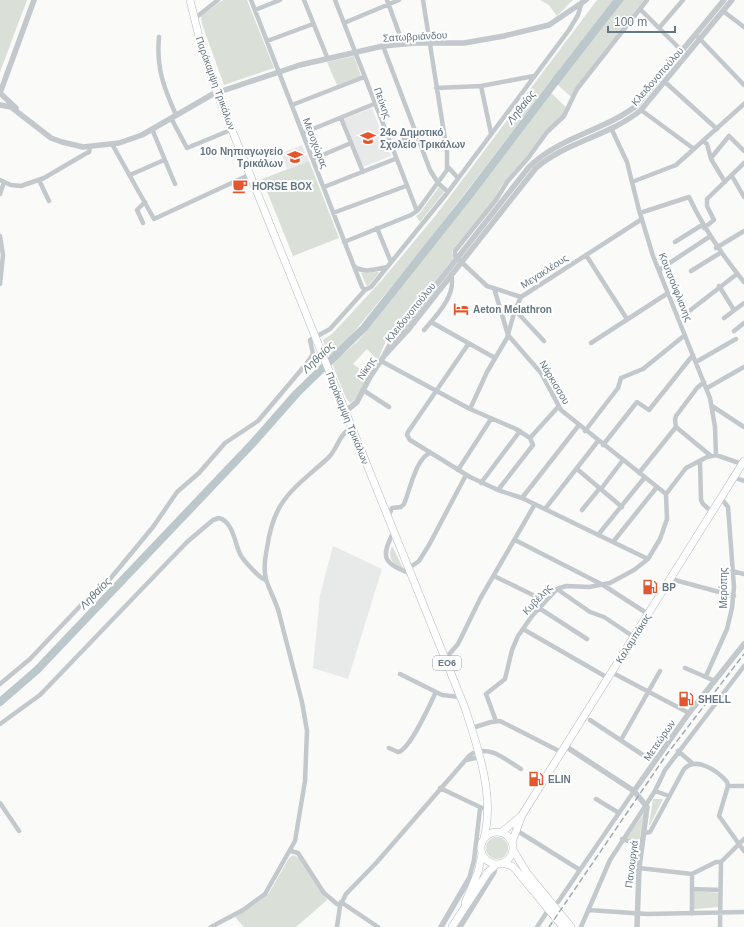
<svg xmlns="http://www.w3.org/2000/svg" width="744" height="927" viewBox="0 0 744 927" font-family="Arial,sans-serif">
  <rect width="100%" height="100%" fill="#fafaf8"/>
  <path fill="#e8e9e9" d="M372 108 391 156 363 167 344 119Z
    M302 145 309 161 287 169 281 153Z
    M333 546 382 569 348 679 313 668 320 595Z"/>
  <path fill="#dadfd7" d="M0 0H27L0 72Z
    M223 0H247L274 68 224 85 202 24 201 16Z
    M540 0H573L557 16 549 5Z
    M597 0H613L423 248 345 343 330 357 323 340 332 334 382 280 436 215Z
    M624 0H644L571 97 558 85Z
    M354 56 361 76 337 85 327 62Z
    M551 93 567 108 563 115 501 186 494 200 452 251 453 259 391 338 393 327 387 338 378 360 367 349 353 364 368 375 356 399 350 403 346 398 332 363 357 342 370 327Z
    M309 161 339 238 293 256 262 179Z
    M439 187 444 192 420 222 416 216 420 213Z
    M378 272 379 273 367 287 361 273Z
    M392 546 404 570C393 565 387 558 392 546Z
    M653 799H663L650 825H649Z
    M643 815 639 843 625 839 642 816Z
    M486 848a11 11 0 1 1 22 0a11 11 0 1 1-22 0Z
    M293 855 299 858 327 900 296 927H244L235 917 258 902 269 893 289 858Z
    M695 891 719 893V907L694 909 693 892Z"/>
  <path fill="#bbc7cb" d="M613 0H624L558 85 552 79Z"/>
  <g fill="none" stroke-linecap="round" stroke-linejoin="round">
    <path stroke="#bbc7cb" stroke-width="8" d="M0 702 37 670 252 444 297 393 364 328 467 198 561 74"/>
    <g stroke="#b5babe" stroke-width="8">
      <path id="primary" d="M190 0 200 41 217 93 465 708C478 748 495 796 484 838
        M481 848a16 16 0 1 1 32 0a16 16 0 1 1-32 0Z
        M502 832 520 817
        M512 842 522 815 744 461
        M513 850 527 873 571 927
        M502 863 512 866 516 870 563 927
        M465 903 478 872 482 854
        M452 927 488 872 497 864"/>
    </g>
    <path stroke="#c3c8cc" stroke-width="4.5" d="M251 0 362 287 365 290
      M304 0 327 57
      M335 0 417 211
      M387 0 403 44
      M640 9 682 51
      M255 10 280 0
      M723 11 744 27
      M194 19 218 0
      M344 23 399 0
      M659 28 683 0
      M159 37C156 68 164 88 176 115
      M698 37 744 85
      M267 41 313 24
      M383 46 430 170 438 183 448 192
      M665 82 717 129
      M481 86 491 133
      M436 88 481 86 534 76
      M292 105 364 77
      M641 110 694 149
      M171 118 187 148 233 129
      M341 118 363 172
      M611 128 627 162 639 210 653 256 710 398 715 427 716 455
      M152 129 175 184
      M303 133 374 104
      M703 141 707 144 711 159 725 182
      M112 144 154 219 251 174
      M390 145 416 134
      M711 158 729 136 744 151
      M313 159 351 143
      M448 167 458 178
      M130 175 164 160
      M732 176 744 197
      M0 180 11 185 21 186 44 178 85 154 89 152 90 147
      M39 180 49 201
      M632 182 676 165 744 104
      M324 187 395 159
      M0 194 4 182
      M333 213 406 186
      M640 213 689 197C704 229 722 255 744 282
      M143 223 137 210 145 202
      M377 228 391 262
      M704 228 714 220 707 206V199L744 163
      M0 236 3 255 0 284
      M344 242 411 215 418 210 447 170V152L423 0
      M675 242 702 225
      M716 248 744 231
      M586 255 627 319
      M354 266C363 274 377 269 387 267
      M659 270 709 237
      M691 271 720 253
      M719 286 734 310
      M494 288 508 335 541 373 561 410 666 494
      M521 297 487 286 455 256V251L496 200 507 182 529 157 547 132 564 116 577 89 647 0
      M515 310 544 341
      M724 318 744 303
      M679 319 737 274
      M431 322 495 358
      M424 330C436 316 457 295 451 275
      M734 331 744 323
      M469 343 408 432 407 435 410 440 470 477 498 490 522 498 648 559
      M591 343 668 293
      M381 361 470 409 516 429 530 438 533 445 498 490
      M696 362 736 339
      M707 388 744 367
      M363 390 389 407
      M712 406 744 427
      M470 409 487 372 507 338 515 310 521 297 642 219
      M676 427 675 420 676 416 697 388 704 382
      M676 427 711 456
      M585 431 618 388 621 378 643 369 685 335
      M530 438 558 407
      M603 445 637 402 649 410 693 355
      M700 461 701 500 703 504 712 512
      M577 469 622 507
      M458 470 491 419
      M639 473 676 427
      M733 477 744 481
      M481 483 520 431
      M601 489 623 460
      M522 498 579 425
      M545 509 598 441
      M582 510 600 488
      M388 517 392 508 401 507 404 504C410 490 416 458 430 453
      M394 531C380 558 383 563 411 574
      M598 535 645 477
      M515 540 603 585 648 614
      M613 542 657 487
      M409 568 419 561 429 545 466 475
      M732 571 744 574
      M494 576 545 601
      M671 579 734 596
      M557 589 590 612 604 617 634 637
      M539 608 587 639
      M523 629 608 678
      M445 659 458 644 480 599 535 504
      M685 668 715 681
      M611 672 689 713
      M400 674 442 695 460 697
      M706 676 727 629 732 608 734 587 728 507 721 498
      M0 684 30 659 84 602 110 579 153 527 177 492 199 473 225 443 258 421 307 363 313 354 310 340 330 329 365 290 371 287 448 192 569 30 578 15 582 2
      M590 720 649 759
      M496 721 486 694 505 679 512 650 518 636 532 616 557 589 566 586 589 587 610 583 634 570 648 559 660 539 667 519 666 494 686 468 707 457 716 455 742 464
      M0 724 40 695 187 542 213 520 219 518C233 521 235 544 240 554 243 560 261 580 266 580
      M472 728 491 722 500 721 561 752
      M621 740 660 671
      M389 748 398 752C410 750 430 704 436 692
      M678 751 692 763
      M466 760 480 757
      M728 786H744
      M440 788 482 808
      M655 791 669 796
      M596 799 619 813
      M0 803 19 831
      M516 830 580 870
      M644 833 650 832 684 769C696 756 718 771 727 782L728 786 719 816 744 851
      M622 839 642 846
      M291 851 298 853 324 893 337 904
      M639 868 692 874 716 862H721
      M469 879 474 860 480 809
      M692 889 720 890
      M341 902 378 927
      M558 902 634 791
      M588 910 647 914 744 912
      M692 914V874
      M211 927 243 910 265 894 295 841 305 781 307 731 302 702 279 613C276 601 269 590 266 579 263 569 265 558 267 548 274 498 294 489 328 458 338 449 339 432 353 428
      M337 927 340 906 346 894 377 862 470 755C488 743 506 760 521 769
      M537 927 549 909
      M581 927 610 860 655 791 665 770 744 666
      M720 927 721 862 744 839"/>
    <path stroke="#c3c8cc" stroke-width="5.5" d="M0 93 34 0
      M0 93 16 108
      M0 105 11 107 51 138 62 142 83 147 119 143 142 135 213 94 300 65 383 46 415 43H464L504 36 549 25 586 0
      M385 354 392 341 529 167C559 137 603 131 636 106L724 0
      M346 411 357 402 370 377 384 356 408 330 536 168C567 141 610 136 641 110L732 0
      M565 746 634 791 647 807 639 868 637 927
      M634 791 689 713 744 644
      M441 927 469 879 474 881
      M460 927 494 872 495 866"/>
    <use href="#primary" stroke="#fff" stroke-width="7"/>
    <path stroke="#a2aab0" stroke-width="1.5" stroke-dasharray="6 3" stroke-linecap="butt" d="M549 927 667 754 744 654"/>
  </g>
  <defs>
    <g id="school-bare" transform="scale(1.2)"><path d="M0-5L7-2L0 1L-7-2ZM-4 1L0 2.5L4 1V4Q0 6-4 4Z" fill="#e4572e" stroke="#fff" stroke-width="2.5" paint-order="stroke"/></g>
    <g id="cafe-bare" transform="scale(1.2)"><path d="M-5.5-4.5H6V0H3Q3 3.5 0 3.5H-2.5Q-5.5 3.5-5.5 0ZM3-3.2v2h1.7v-2ZM-6 4.5H4V6H-6Z" fill="#e4572e" stroke="#fff" stroke-width="2.5" paint-order="stroke"/></g>
    <g id="hotel-bare" transform="scale(1.2)"><path d="M-6-4.5h1.5V1H6V5H4.5V3h-9V5H-6ZM-4 0a1.8 1.8 0 1 1 3.6 0ZM.5 0V-2.5h3Q6-2.5 6 0Z" fill="#e4572e" stroke="#fff" stroke-width="2.5" paint-order="stroke"/></g>
    <g id="fuel-bare" transform="scale(1.2)"><path d="M-5.5-6h7V0h2V4h1.3V-2.5L3-4.5l.8-.8L6-3V5H2.5V1h-1V6h-7ZM-4.2-4.7v3.2H.2V-4.7Z" fill="#e4572e" stroke="#fff" stroke-width="2.5" paint-order="stroke"/></g>
  </defs>
  <g fill-rule="evenodd">
    <use href="#school-bare" x="368" y="138"/>
    <use href="#school-bare" x="295" y="157"/>
    <use href="#cafe-bare" x="240" y="186"/>
    <use href="#hotel-bare" x="461" y="309"/>
    <use href="#fuel-bare" x="650" y="587"/>
    <use href="#fuel-bare" x="686" y="699"/>
    <use href="#fuel-bare" x="536" y="779"/>
  </g>
  <g text-anchor="middle" stroke-width="4" stroke-linejoin="round" paint-order="stroke">
    <rect fill="#fff" stroke="#939fa8" stroke-width="1" x="433" y="656" width="28" height="14" rx="3"/>
    <g font-size="9" font-weight="bold" fill="#657683">
      <text x="447" y="666">ΕΟ6</text>
    </g>
    <g font-size="10" fill="#657683" stroke="#fff">
      <text transform="translate(415 36) rotate(-3)" y="4">Σατωβριάνδου</text>
      <text transform="translate(657 76) rotate(-49)" y="4">Κλειδονοπούλου</text>
      <text transform="translate(216 83) rotate(70)" y="4">Παράκαμψη Τρικάλων</text>
      <text transform="translate(383 103) rotate(70)" y="4">Πεύκης</text>
      <text transform="translate(316 143) rotate(69)" y="4">Μεσοχώρας</text>
      <text transform="translate(544 271) rotate(-33)" y="4">Μεγακλέους</text>
      <text transform="translate(676 287) rotate(68)" y="4">Κουτσούφλιανης</text>
      <text transform="translate(410 312) rotate(-51)" y="4">Κλειδονοπούλου</text>
      <text transform="translate(366 368) rotate(-57)" y="4">Νίκης</text>
      <text transform="translate(555 382) rotate(59)" y="4">Νάρκισσου</text>
      <text transform="translate(348 418) rotate(68)" y="4">Παράκαμψη Τρικάλων</text>
      <text transform="translate(723 588) rotate(-90)" y="4">Μερόπης</text>
      <text transform="translate(537 599) rotate(-47)" y="4">Κυβέλης</text>
      <text transform="translate(633 638) rotate(-58)" y="4">Καλαμπάκας</text>
      <text transform="translate(659 740) rotate(-55)" y="4">Μετεώρων</text>
      <text transform="translate(631 864) rotate(-83)" y="4">Πανουργιά</text>
    </g>
    <g font-size="10" font-weight="bold" fill="#657683" stroke="#fff" text-anchor="start">
      <text x="380" y="136">24ο Δημοτικό<tspan x="380" dy="12">Σχολείο Τρικάλων</tspan></text>
      <text x="283" y="155" text-anchor="end">10ο Νηπιαγωγείο<tspan x="283" dy="12">Τρικάλων</tspan></text>
      <text x="252" y="190">HORSE BOX</text>
      <text x="473" y="313">Aeton Melathron</text>
      <text x="662" y="591">BP</text>
      <text x="698" y="703">SHELL</text>
      <text x="548" y="783">ELIN</text>
    </g>
    <g font-size="11" font-style="italic" fill="#60757c" stroke="#fff">
      <text transform="translate(521 107) rotate(-52)" y="4">Ληθαίος</text>
      <text transform="translate(318 357) rotate(-44)" y="4">Ληθαίος</text>
      <text transform="translate(95 593) rotate(-46)" y="4">Ληθαίος</text>
    </g>
  </g>
  <path d="M608 26v6h67v-6" fill="none" stroke="#657683" stroke-width="2"/>
  <text x="614" y="26" font-size="12" fill="#657683" stroke="#ffffff" stroke-width="3" paint-order="stroke">100 m</text>
</svg>
